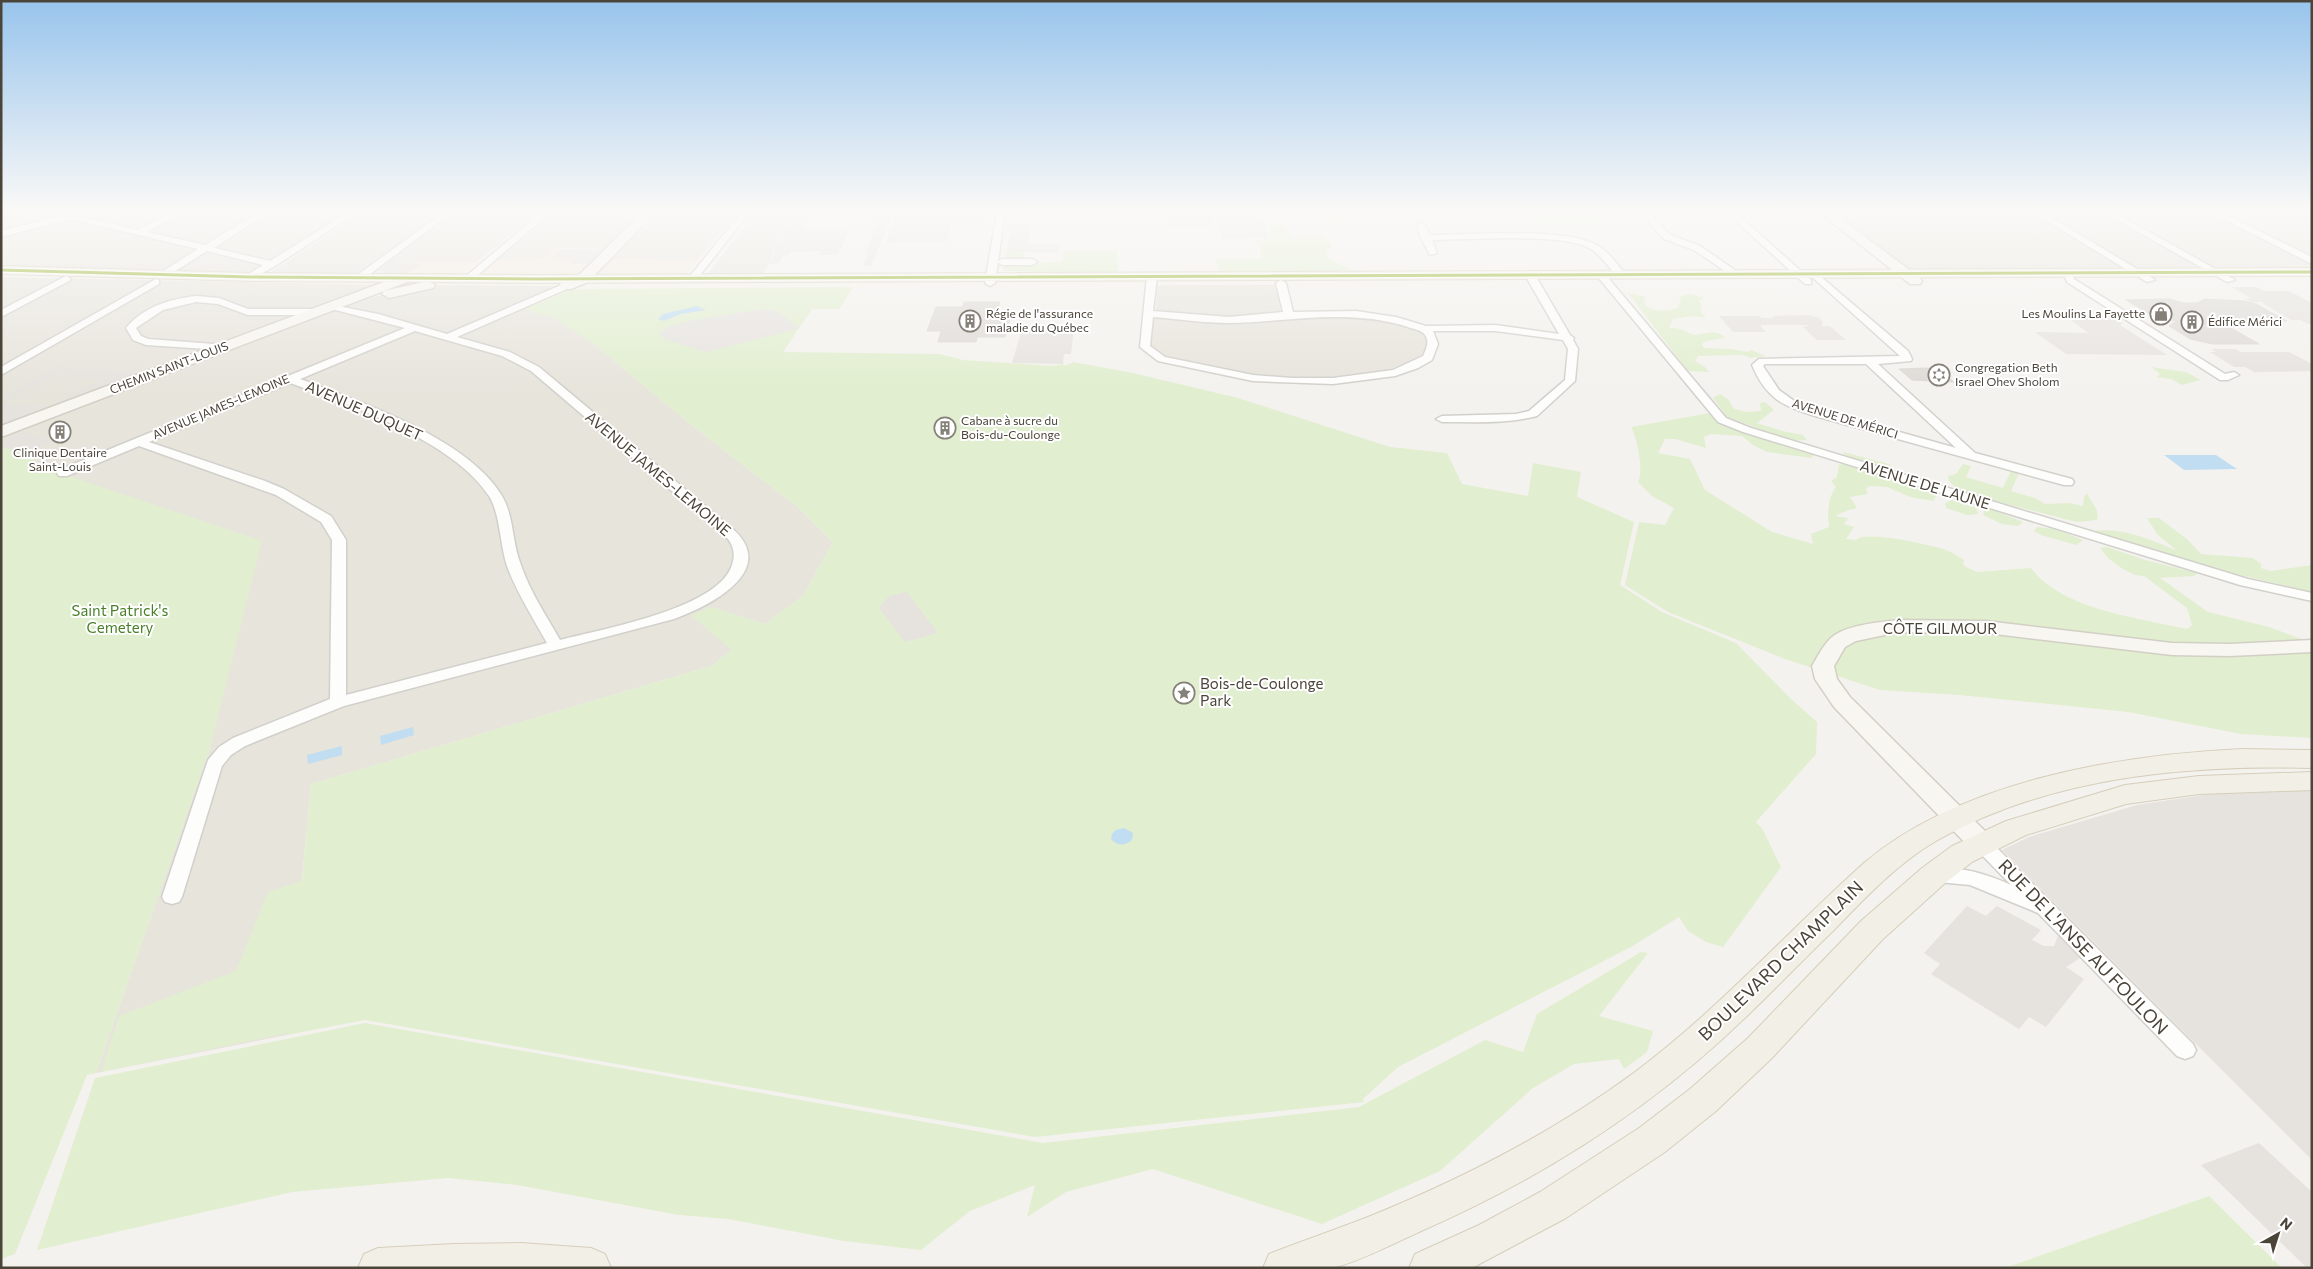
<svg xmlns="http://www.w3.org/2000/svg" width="2313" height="1269" viewBox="0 0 2313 1269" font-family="Commissioner,sans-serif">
  <rect width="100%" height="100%" fill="#f4f2ee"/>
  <path fill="#e7e4dc" d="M1 212H39L60 217 1 232Z
    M66 212H174L139 229Z
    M183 212H259L202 244 147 231Z
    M270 212H347L271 259 266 260 214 248V244Z
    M363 212H443L355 274H268Z
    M457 212H539L477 262 387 263Z
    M555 212H641L604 249 556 248 543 259H499Z
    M659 212H738L698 260 612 259Z
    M756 212H796L773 246V256L763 274H708Z
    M1825 212H2312V272L1905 274Z
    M68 219 194 249V250L163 269 154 270 1 267V236Z
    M208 253 259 265V266L246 273 175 270 199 254Z
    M1 277 388 285 346 303 428 285 566 286 526 309 555 318 596 346 694 427 800 509 833 542 803 596 765 624 711 607 732 650 711 666 311 784 287 1035 96 1073 210 748 1 453Z
    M1162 285H1275L1281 311 1233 318 1158 312 1156 310 1157 286Z
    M1357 316 1391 321 1417 330 1424 336 1427 342 1424 355 1416 360 1382 372 1324 379 1279 378 1214 368 1165 357 1150 348 1152 320 1156 318 1201 321Z"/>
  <path fill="#f3ebdf" d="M556 248 604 249 579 273 573 275 482 273 499 259H542Z
    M612 259 698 260 686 274 600 273Z
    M477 262 462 274 369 275 387 263Z"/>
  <path fill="#e6e2de" d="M2312 790V1160L2002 850 2029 837 2137 805 2210 794Z"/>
  <path fill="#e1eecf" d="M1265 212H1282L1286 231 1295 238 1316 234 1328 240 1332 246 1326 253 1328 258 1350 269V273L1220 272 1215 259H1261L1260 246 1256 242 1258 240 1271 238Z
    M1330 212H1354L1358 223H1319L1318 217H1331Z
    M1402 212H1602L1612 224H1537L1479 212Z
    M1008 244H1011L1010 252 1025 253 1022 263 1062 262 1064 251H1117L1118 271 1113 274 1003 271Z
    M853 287 839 309H812L783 352 939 354 963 360 1053 366 1063 364 1065 366 1073 362 1133 373 1238 398 1390 447 1447 453 1462 484 1528 496 1533 463 1581 472 1577 497 1634 522 1620 585 1662 612 1736 643 1791 699 1817 722 1816 754 1756 822 1763 830 1781 867 1723 947 1706 942 1688 931 1679 917 1631 947 1398 1067 1363 1099 1364 1102 1035 1137 365 1020 287 1035V1033L101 1072 119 1016 236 971 268 892 302 881 311 784 711 666 732 650 691 615 711 607 765 624 803 596 833 542 800 509 694 427 596 346 555 318 525 309 571 289Z
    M1628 293 1646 297 1644 304C1653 313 1667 311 1678 308L1681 296 1691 294 1704 298 1699 301 1702 307 1700 311 1706 318 1694 316 1673 319 1669 328C1680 328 1682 329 1691 334 1702 338 1710 326 1725 337 1718 341 1708 338 1702 344L1704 348 1731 349 1747 352 1751 350 1766 356 1750 358 1744 355 1698 356 1695 361 1704 366 1709 372 1688 371Z
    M2151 367 2186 372 2201 380 2182 385 2171 379 2156 377 2160 374Z
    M1720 394 1729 400 1733 408 1745 412 1761 411 1760 403 1765 402 1774 410 1757 423 1782 431 1803 435 1807 440 1792 441 1727 417 1713 398Z
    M1710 413 1724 423 1815 454 1811 458 1767 452 1753 445 1742 436 1711 434 1704 437 1706 448 1675 439H1665L1658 453 1690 459 1705 490 1772 532 1813 544 1811 534 1829 527C1827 514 1828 497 1836 487L1831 481 1837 477 1839 465 1843 464 1937 495 1933 501 1910 497 1887 487 1869 486 1866 489 1868 494 1850 497 1857 508 1846 511 1835 516 1848 518 1844 524 1854 527 1846 539 1856 540C1867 530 1928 545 1943 549 1951 551 1957 556 1964 560L1963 564 1966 567 1977 572 2031 568C2062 610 2139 618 2187 629L2192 625 2187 608 2144 576 2135 575 2123 569 2109 559 2100 548 2107 547 2145 560 2197 573 2194 576 2160 578 2208 612 2269 627 2312 643V738L2241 734 2128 712 1959 695 1880 690 1785 659 1668 612 1625 585 1639 522 1665 525 1674 508 1652 496 1638 482C1644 471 1637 437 1631 427Z
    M1 446 34 459 33 464 48 466 60 473 262 541 210 748 96 1073 87 1075 15 1254 1 1259Z
    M1843 452 1889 464 1896 472 1845 455Z
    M1963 464 1971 466 1966 477 2003 488 2011 471 2019 473 2011 491 2035 498 2045 504 2069 503 2083 506 2084 496 2087 493C2091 503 2100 509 2097 520L2077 522 1991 500 1958 490 1949 481 1948 476 1956 474Z
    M1951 500 1976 508 1978 514 1967 515 1946 508 1945 504Z
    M1984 510H1993L2023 522 2018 526 2002 524 1983 515Z
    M2147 518H2159L2188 540 2201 554 2253 558 2261 564V568L2271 571 2312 565V592L2228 572 2092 531C2123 527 2148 539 2176 550L2157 534Z
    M2037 527 2055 529 2083 540 2076 545 2041 535 2034 531Z
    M1641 952 1648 953 1599 1016 1653 1031 1647 1052 1624 1069 1619 1059 1574 1064 1533 1088 1440 1171 1322 1224 1153 1169 1066 1192 1027 1217 1035 1185 970 1211 921 1250 844 1241 728 1219 679 1215 517 1185 448 1178 292 1192 37 1250 95 1078 365 1023 1043 1143 1359 1107 1485 1040 1523 1052 1537 1014Z
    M2209 1196 2282 1268H2005Z"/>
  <path fill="#e6e3df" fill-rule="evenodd" d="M797 212H894L871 266 863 265 868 255 865 254 879 219 809 220 804 229H850L838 255H819L820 251 791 252 789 255H784L779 263 770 264 774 256V246Z
    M897 212H986L984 223H950L948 241 886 243Z
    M1165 212H1211L1213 226 1166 228Z
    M1216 212 1261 214 1268 238 1222 239Z
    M1007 223H1029L1027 231H1031L1028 244H1060L1058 253 1009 252 1011 245 1008 244 1010 231 1005 230Z
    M560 250H601L588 264H569L571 261 551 259Z
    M389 263 422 264 405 274H381L385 271H378Z
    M2231 287H2256L2264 291H2289L2312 303V325L2299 320H2291L2262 303 2268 302H2251L2245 299 2251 298Z
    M763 309 777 311 800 328 706 352 664 339 659 333 670 326 695 320Z
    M1810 315 1819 318 1823 322 1822 326H1830L1846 340H1817L1803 327 1810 325H1760L1766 332H1733L1719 316H1759L1762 318H1774L1772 316Z
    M2110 315 2123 324 2120 325 2167 355 2066 354 2035 332 2088 333 2071 320H2081L2076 316Z
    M1033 325 1074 326 1071 354H1064L1063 364 1012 363 1022 329 1031 330Z
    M2211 349H2235L2241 352H2289L2312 364V371L2254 372 2245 367H2234L2210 352H2216Z
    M56 367 145 372 1 426V399ZM60 373 68 374 65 376 101 379 48 407 2 404Z
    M24 432 35 436 53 442 23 454 1 446V441Z
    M907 592 938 633 905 642 879 608 889 596Z
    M1967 906 1986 916 1997 906 2041 930 2032 940 2044 946H2054L2058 936 2080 958 2066 967 2084 979 2046 1027 2029 1017 2019 1029 1931 974 1940 964 1924 953Z
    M2259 1143 2312 1192V1268H2307L2201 1165Z"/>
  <path fill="#c0ddf1" d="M697 306 706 310 681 314 664 321 658 319 663 314Z
    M2164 455H2216L2237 469 2184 470Z
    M413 727 414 735 381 745 380 736Z
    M342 746V755L308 764 307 755Z
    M1124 828 1133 833 1132 840C1125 846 1117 846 1111 839L1112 834 1116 830Z"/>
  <path fill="#dedbd6" stroke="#dcd9d4" d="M2169 299 2183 303H2198L2204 299 2244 301 2256 304 2287 321H2219L2259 344H2213L2190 339 2169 326 2176 321 2153 316 2126 300Z
    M964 302H1000L997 312H1012L1005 337H977L976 342H938L941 331H927L936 307H963Z
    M1927 368 1937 369 1954 382 1912 380 1899 369Z"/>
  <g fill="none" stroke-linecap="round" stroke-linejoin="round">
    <g stroke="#d2d0cb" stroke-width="3">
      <path id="street" d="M48 212H62L138 230 172 212H182L147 232 205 245 259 212H269L214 248 270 261 348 212H358L275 266 250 280 245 277 247 275 263 265 207 251 166 277H160V273L198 249 71 219 1 237V231L60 216Z
        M444 212H453L362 280H356V276Z
        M542 212H551L471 281H465V277Z
        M742 212H750L696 280H690V276Z
        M997 212H1005L998 261 1002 259H1032L1037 262 1032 265H1002L998 262 995 283 990 286 985 283Z
        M1644 212H1652L1651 215 1670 235 1700 246 1739 273 1731 275 1694 250 1664 239 1644 217Z
        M1726 212H1735L1811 280V284H1805Z
        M2032 212H2042L2155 280 2147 282Z
        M2103 212H2113L2235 280 2227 282Z
        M2210 212H2220L2312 257V264Z
        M1421 222 1425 225 1430 235C1470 235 1563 227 1597 245 1608 251 1618 265 1626 275L1618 277C1609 268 1602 256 1591 249 1564 232 1467 240 1432 240L1437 253 1430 255 1421 238 1417 225Z
        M1814 271 1908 351 1912 359 1911 361 1878 364 1975 453 2072 479 2074 482 2072 485H2064L1815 416C1782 406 1766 398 1752 365L1759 359 1900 356 1811 276 1809 274ZM1765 364H1866L1956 448 1797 403 1779 390 1763 366Z
        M2069 271 2072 272 2074 279 2225 374 2234 372 2239 375 2228 380H2220L2067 282 2064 274Z
        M1530 272 1535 275 1570 335 1574 338 1573 340 1578 349 1575 381 1537 416C1507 424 1473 422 1442 422L1436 419 1442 416 1516 414 1529 411 1565 380 1568 349 1563 340 1495 331H1433L1438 344 1432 360 1418 368 1395 376 1333 384 1253 381 1158 361 1140 347 1147 276 1152 273 1157 276 1153 311 1229 317 1283 312 1276 283 1281 280 1286 283 1293 312 1356 311 1396 317 1426 326 1495 325 1559 334 1525 275ZM1153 317C1178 319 1204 323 1229 323 1290 322 1348 308 1408 327 1413 329 1422 330 1425 335 1430 342 1426 349 1423 356L1393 370 1333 378H1292L1253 375 1165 357 1150 346Z
        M1601 272 1604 273 1726 418 1751 428 2248 579 2312 593V601L2240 585 1743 432 1718 422 1598 277V273Z
        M66 276 71 279 69 281 1 317V310Z
        M156 279 159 280V284L1 375V367Z
        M566 283 571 286 569 288 457 337 510 352 539 367 734 530C779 572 707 607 674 619L344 706 245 746 231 755 222 766 182 897 179 902 172 904 165 902 162 897 208 760 219 747 233 738 330 699 332 540 321 522 276 495 139 446 67 476H59L57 473 59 470 405 328 328 308V304L378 314 447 334ZM415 331 502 356 531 371 728 539C733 545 735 554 733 561 725 608 601 629 560 640 546 615 530 592 521 565 512 543 514 516 502 496 469 439 359 401 300 379ZM290 383C350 405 453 441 489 496 500 513 500 545 507 566 517 593 533 618 547 643L346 695V540L331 516 284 489 265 481 149 442Z
        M196 296 219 298 248 309H317L322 312 317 315H248L218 304 196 302 163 310 136 328 141 336 148 339 227 345V349L223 350 146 345 133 340 126 328C143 307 170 299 196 296Z
        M1982 837 1988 839 2193 1044 2196 1050 2193 1056 2185 1059 2177 1056 2038 913 1970 885 1927 881 1925 876 1927 871C1953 863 1987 874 2011 885L1976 849 1973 844 1976 839Z"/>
    </g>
    <g stroke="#d3cfc5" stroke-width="3">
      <path id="secondary" d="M643 212H656L588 282 571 289H561L559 286 561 283 578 276Z
        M1819 212H1832L1920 278 1922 281 1920 284H1910Z
        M405 274 412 278 410 281 1 437V426Z
        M428 281 435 285 433 288 389 298 382 294 384 291Z
        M1899 620 1986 621 2172 643 2229 644 2312 640V652L2229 656 2172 655 1986 633 1899 632 1856 641 1845 647 1834 666 1837 679 1850 697 1991 837 1995 844 1991 851 1982 853 1973 851 1834 707 1815 679 1812 666C1817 658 1822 647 1829 640 1842 625 1880 622 1899 620Z"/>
    </g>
    <g stroke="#d6cebb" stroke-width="2">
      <path id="primary" d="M1 266 250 273 536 275 2312 268V276L536 283 250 281 1 274Z
        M2242 749 2312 750V768C2185 765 2048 777 1936 841 1897 864 1867 896 1836 928 1807 956 1779 985 1750 1013 1654 1107 1543 1178 1419 1232 1395 1243 1360 1261 1336 1267 1318 1269 1283 1268 1263 1268L1269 1254C1302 1241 1335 1230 1368 1217 1462 1179 1554 1132 1635 1072 1718 1010 1787 932 1864 863 1961 781 2117 755 2242 749Z
        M2312 772V790L2199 794 2126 804 2026 835 1972 862 1944 884 1883 939 1772 1058 1716 1111 1665 1152 1566 1218 1472 1268H1409L1415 1254 1479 1225 1540 1192 1639 1128 1690 1089 1748 1038 1861 921 1922 868 1952 846 2006 821 2125 785 2199 776Z
        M521 1243 591 1248 605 1254 611 1268H358L364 1254 378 1248 454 1244Z"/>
    </g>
    <use href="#street" fill="#fdfdfc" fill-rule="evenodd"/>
    <use href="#secondary" fill="#f7f6f1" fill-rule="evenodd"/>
    <use href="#primary" fill="#f2efe6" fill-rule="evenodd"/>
    <g stroke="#fff" stroke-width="5.5">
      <path id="bus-1" d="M1 270 250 277 536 279 2312 272"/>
    </g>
    <use href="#bus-1" stroke="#8cad14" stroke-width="3"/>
  </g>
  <linearGradient id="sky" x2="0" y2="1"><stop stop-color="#98c4ec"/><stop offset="0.54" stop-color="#faf9f7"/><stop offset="1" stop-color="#faf9f7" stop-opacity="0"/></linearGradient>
  <rect width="2313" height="390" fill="url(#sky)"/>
  <defs>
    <g id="shop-ring" transform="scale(1.125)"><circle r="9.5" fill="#fff" stroke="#868178" stroke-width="1.5"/><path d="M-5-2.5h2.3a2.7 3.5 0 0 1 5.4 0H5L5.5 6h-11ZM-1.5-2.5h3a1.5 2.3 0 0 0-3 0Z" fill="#868178"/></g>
    <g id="building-ring" transform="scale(1.125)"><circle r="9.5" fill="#fff" stroke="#868178" stroke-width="1.5"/><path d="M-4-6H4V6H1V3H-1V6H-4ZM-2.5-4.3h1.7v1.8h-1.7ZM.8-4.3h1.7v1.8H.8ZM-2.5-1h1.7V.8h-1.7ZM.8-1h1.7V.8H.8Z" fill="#868178"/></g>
    <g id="synagogue-ring" transform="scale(1.125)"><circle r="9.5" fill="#fff" stroke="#868178" stroke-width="1.5"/><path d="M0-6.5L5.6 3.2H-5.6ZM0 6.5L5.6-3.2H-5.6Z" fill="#868178"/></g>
    <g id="sight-ring" transform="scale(1.125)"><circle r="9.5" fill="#fff" stroke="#868178" stroke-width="1.5"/><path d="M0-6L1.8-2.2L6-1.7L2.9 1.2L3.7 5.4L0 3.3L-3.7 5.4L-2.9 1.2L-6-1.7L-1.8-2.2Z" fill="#868178"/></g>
  </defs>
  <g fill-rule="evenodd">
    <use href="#shop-ring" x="2161" y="314"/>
    <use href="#building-ring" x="970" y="321"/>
    <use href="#building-ring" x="2192" y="322"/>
    <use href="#synagogue-ring" x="1939" y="375"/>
    <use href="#building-ring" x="945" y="428"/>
    <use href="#building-ring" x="60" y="432"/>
    <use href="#sight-ring" x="1184" y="693"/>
  </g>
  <g text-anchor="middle" stroke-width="4" stroke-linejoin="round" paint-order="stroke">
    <g font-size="12" fill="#4b4439" stroke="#fff" text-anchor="start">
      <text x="986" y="318">Régie de l'assurance<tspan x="986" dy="14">maladie du Québec</tspan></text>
      <text x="2145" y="318" text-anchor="end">Les Moulins La Fayette</text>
      <text x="2208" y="326">Édifice Mérici</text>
      <text x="1955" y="372">Congregation Beth<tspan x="1955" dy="14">Israel Ohev Sholom</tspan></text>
      <text x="961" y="425">Cabane à sucre du<tspan x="961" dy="14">Bois-du-Coulonge</tspan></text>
      <text x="60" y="457" text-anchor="middle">Clinique Dentaire<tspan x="60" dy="14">Saint-Louis</tspan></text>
    </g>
    <g font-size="12" fill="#4b4439" stroke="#fff">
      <text transform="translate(169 368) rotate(-21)" y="4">CHEMIN SAINT-LOUIS</text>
      <text transform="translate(221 407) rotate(-23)" y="4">AVENUE JAMES-LEMOINE</text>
      <text transform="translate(1845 419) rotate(17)" y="4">AVENUE DE MÉRICI</text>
    </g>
    <g font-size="15" fill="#4b4439" stroke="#fff">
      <text transform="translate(364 411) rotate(24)" y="5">AVENUE DUQUET</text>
      <text transform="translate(658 474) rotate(40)" y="5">AVENUE JAMES-LEMOINE</text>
      <text transform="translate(1925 485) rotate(17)" y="5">AVENUE DE LAUNE</text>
      <text x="1940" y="634">CÔTE GILMOUR</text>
    </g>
    <g font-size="15" fill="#4a7f2a" stroke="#fff">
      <text x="120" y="616">Saint Patrick's<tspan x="120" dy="17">Cemetery</tspan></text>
    </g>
    <g font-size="15" fill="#4b4439" stroke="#fff" text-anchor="start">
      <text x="1200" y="689">Bois-de-Coulonge<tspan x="1200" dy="17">Park</tspan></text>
    </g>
    <g font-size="18" fill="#4b4439" stroke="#fff">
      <text transform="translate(2083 947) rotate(46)" y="6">RUE DE L'ANSE AU FOULON</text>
      <text transform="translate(1781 961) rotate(-44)" y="6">BOULEVARD CHAMPLAIN</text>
    </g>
  </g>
  <rect width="2313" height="1269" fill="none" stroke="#4b4439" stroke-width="5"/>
  <g transform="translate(2278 1234) rotate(39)" stroke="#ffffff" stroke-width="4" paint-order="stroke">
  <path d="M0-4L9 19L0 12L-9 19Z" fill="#4b4439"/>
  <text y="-8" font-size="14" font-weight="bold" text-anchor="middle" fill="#4b4439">N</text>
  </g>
</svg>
